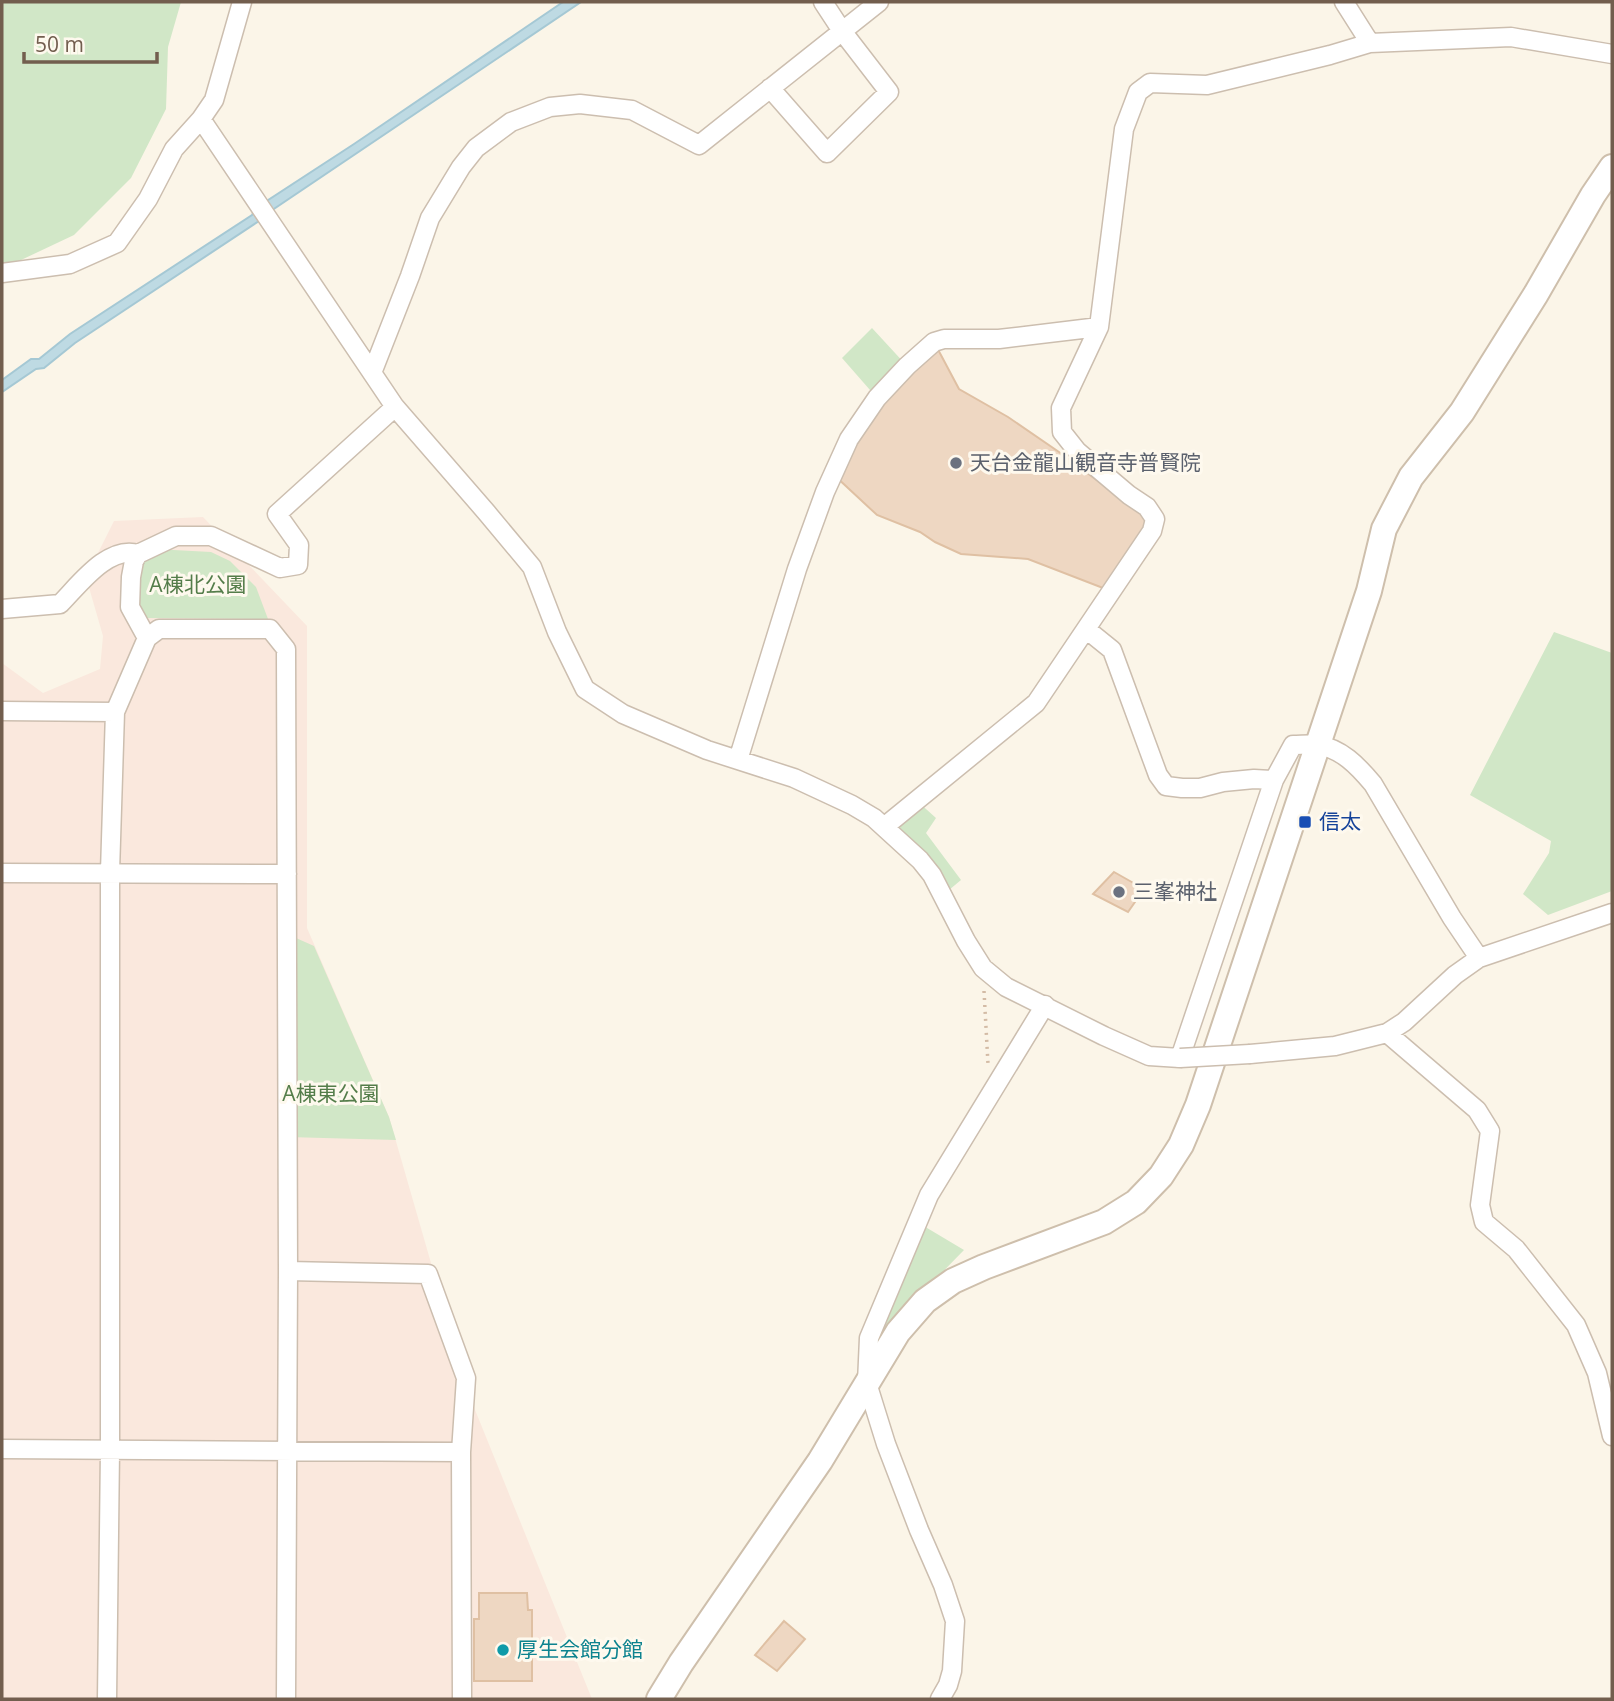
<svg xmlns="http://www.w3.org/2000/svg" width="1614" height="1701" viewBox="0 0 1614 1701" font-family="'Open Sans','Noto Sans JP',sans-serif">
  <rect width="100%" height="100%" fill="#fbf5e8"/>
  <path fill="#fae8dd" d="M203 517 307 626V928L389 1117 469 1395 592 1699H2V663L43 693 100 669 103 636 86 577 114 521Z"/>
  <path fill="#d1e7c7" d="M2 2H181L168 47 166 109 131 178 74 235 2 269Z
    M872 328 907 366 877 398 842 358Z
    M155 549 211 552 230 561 256 587 268 619 145 618 136 607 138 566Z
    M1554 632 1612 653V891L1548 915 1523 894 1549 853 1551 841 1470 795Z
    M916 800 936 818 926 833 961 880 943 895 884 827Z
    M287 934 314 946 389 1117 396 1140 288 1137Z
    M917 1222 964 1250 883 1333 877 1319Z"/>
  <path fill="#bedae3" stroke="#a5c8d4" stroke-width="2" d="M563 2H581L262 217 259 221 75 343 44 368 36 369 2 392V380L31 359H39L70 334 252 215 256 208 354 144Z"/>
  <path fill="#eed7c2" stroke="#dfc0a3" stroke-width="2" d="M934 342 959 389 1008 417 1059 452 1145 516V529L1103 588 1028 559 961 554 935 542 920 532 877 515 833 474 907 366Z
    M1114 872 1144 889 1128 912 1093 894Z
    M479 1593H527L528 1610H532V1681H474V1619H479Z
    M784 1621 805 1639 777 1671 755 1655Z"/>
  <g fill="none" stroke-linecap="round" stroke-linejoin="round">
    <g stroke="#ccbeaf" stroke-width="21">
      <path id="street" d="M1344 2 1370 43
        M770 88 827 153 889 92 842 31 823 2
        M201 119 395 407 487 513 532 567 557 632 585 689 623 714 707 750 794 778 852 805 874 818 920 860 932 875 966 941 983 968 1006 987 1104 1036 1149 1056 1180 1058 1274 780 1293 745C1301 745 1309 744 1317 745 1341 748 1358 766 1373 784L1452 918 1479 958
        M2 273 70 264 117 243 148 199 174 149 201 119 214 100 242 2
        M372 373 410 276 430 218 461 167 476 148 511 122 550 107 580 104 632 110 699 145 879 2
        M2 609 60 604C79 585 108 545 138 554
        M1086 629 1112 650 1158 775 1166 786 1182 788H1200L1223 782 1254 779 1274 780
        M147 638 130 607 131 577 134 561 138 554 176 536H211L280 568 298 565 299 545 277 514 395 407
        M2 711 115 712
        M738 760 797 569 825 492 849 439 877 398 907 366 934 342 944 339H999L1099 327
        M884 827 1036 703 1152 531 1155 519 1147 507 1129 495 1077 451 1062 432 1061 408 1099 327 1124 129 1138 92 1150 83 1207 85 1330 55 1370 43 1511 37 1612 54
        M2 873 287 874
        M1387 1033 1477 1110 1490 1131 1480 1205 1484 1222 1516 1249 1576 1325 1597 1373 1612 1436
        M1250 1054 1335 1046 1387 1033 1404 1022 1455 975 1479 958 1612 913
        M288 1271 428 1274 466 1378 461 1452 462 1699
        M2 1449 461 1452
        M107 1699 110 1450V872L115 712 147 638 159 629H270L286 649 288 1271 286 1699
        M940 1699 948 1685 952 1671 955 1621 943 1585 919 1530 886 1444 867 1383 869 1338 929 1195 1045 1005"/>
    </g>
    <g stroke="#cebfac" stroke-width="28">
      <path id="secondary" d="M659 1699 681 1663 820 1461 898 1332 925 1301 953 1281 984 1267 1104 1222 1136 1202 1161 1176 1181 1145 1198 1105 1369 591 1384 529 1411 477 1462 412 1536 294 1593 195 1612 167"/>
    </g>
    <path stroke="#d3bba5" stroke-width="3.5" stroke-dasharray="2 5" stroke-linecap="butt" d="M984 991 988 1064"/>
    <use href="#street" stroke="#fff" stroke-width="18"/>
    <use href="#secondary" stroke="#fff" stroke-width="24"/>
    <g stroke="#ccbeaf" stroke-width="21" stroke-linecap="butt">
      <path id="street-bridge" d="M1180 1058 1250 1054"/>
    </g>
    <use href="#street-bridge" stroke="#fff" stroke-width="18"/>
  </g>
  <g fill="#6b7280" stroke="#fef9ee" stroke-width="2.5">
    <circle cx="956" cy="463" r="7"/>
    <circle cx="1119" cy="892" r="7"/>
  </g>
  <rect fill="#1a4fb4" stroke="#fef9ee" stroke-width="2.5" x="1298" y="815" width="14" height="14" rx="3.5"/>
  <circle fill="#0f9aa8" stroke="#fef9ee" stroke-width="2.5" cx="503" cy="1650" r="7"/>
  <g text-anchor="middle" stroke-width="6" stroke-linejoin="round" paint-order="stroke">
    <g font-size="21" fill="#5b616d" stroke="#fef9ee" text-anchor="start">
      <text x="970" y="470">天台金龍山観音寺普賢院</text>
      <text x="1133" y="899">三峯神社</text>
    </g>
    <g font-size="21" fill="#547d4a" stroke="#fef9ee">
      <text x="198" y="592">A棟北公園</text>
      <text x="331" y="1101">A棟東公園</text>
    </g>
    <g font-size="21" fill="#164399" stroke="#fef9ee" text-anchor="start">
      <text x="1319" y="829">信太</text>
    </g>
    <g font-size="21" fill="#0d838f" stroke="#fef9ee" text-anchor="start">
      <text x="517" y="1657">厚生会館分館</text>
    </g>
  </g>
  <rect width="1614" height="1701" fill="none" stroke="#725e4e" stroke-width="7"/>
  <path d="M24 52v10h133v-10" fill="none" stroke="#725e4e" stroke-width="3.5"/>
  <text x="35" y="52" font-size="21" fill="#725e4e" stroke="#fef9ee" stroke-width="5" paint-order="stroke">50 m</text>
</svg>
